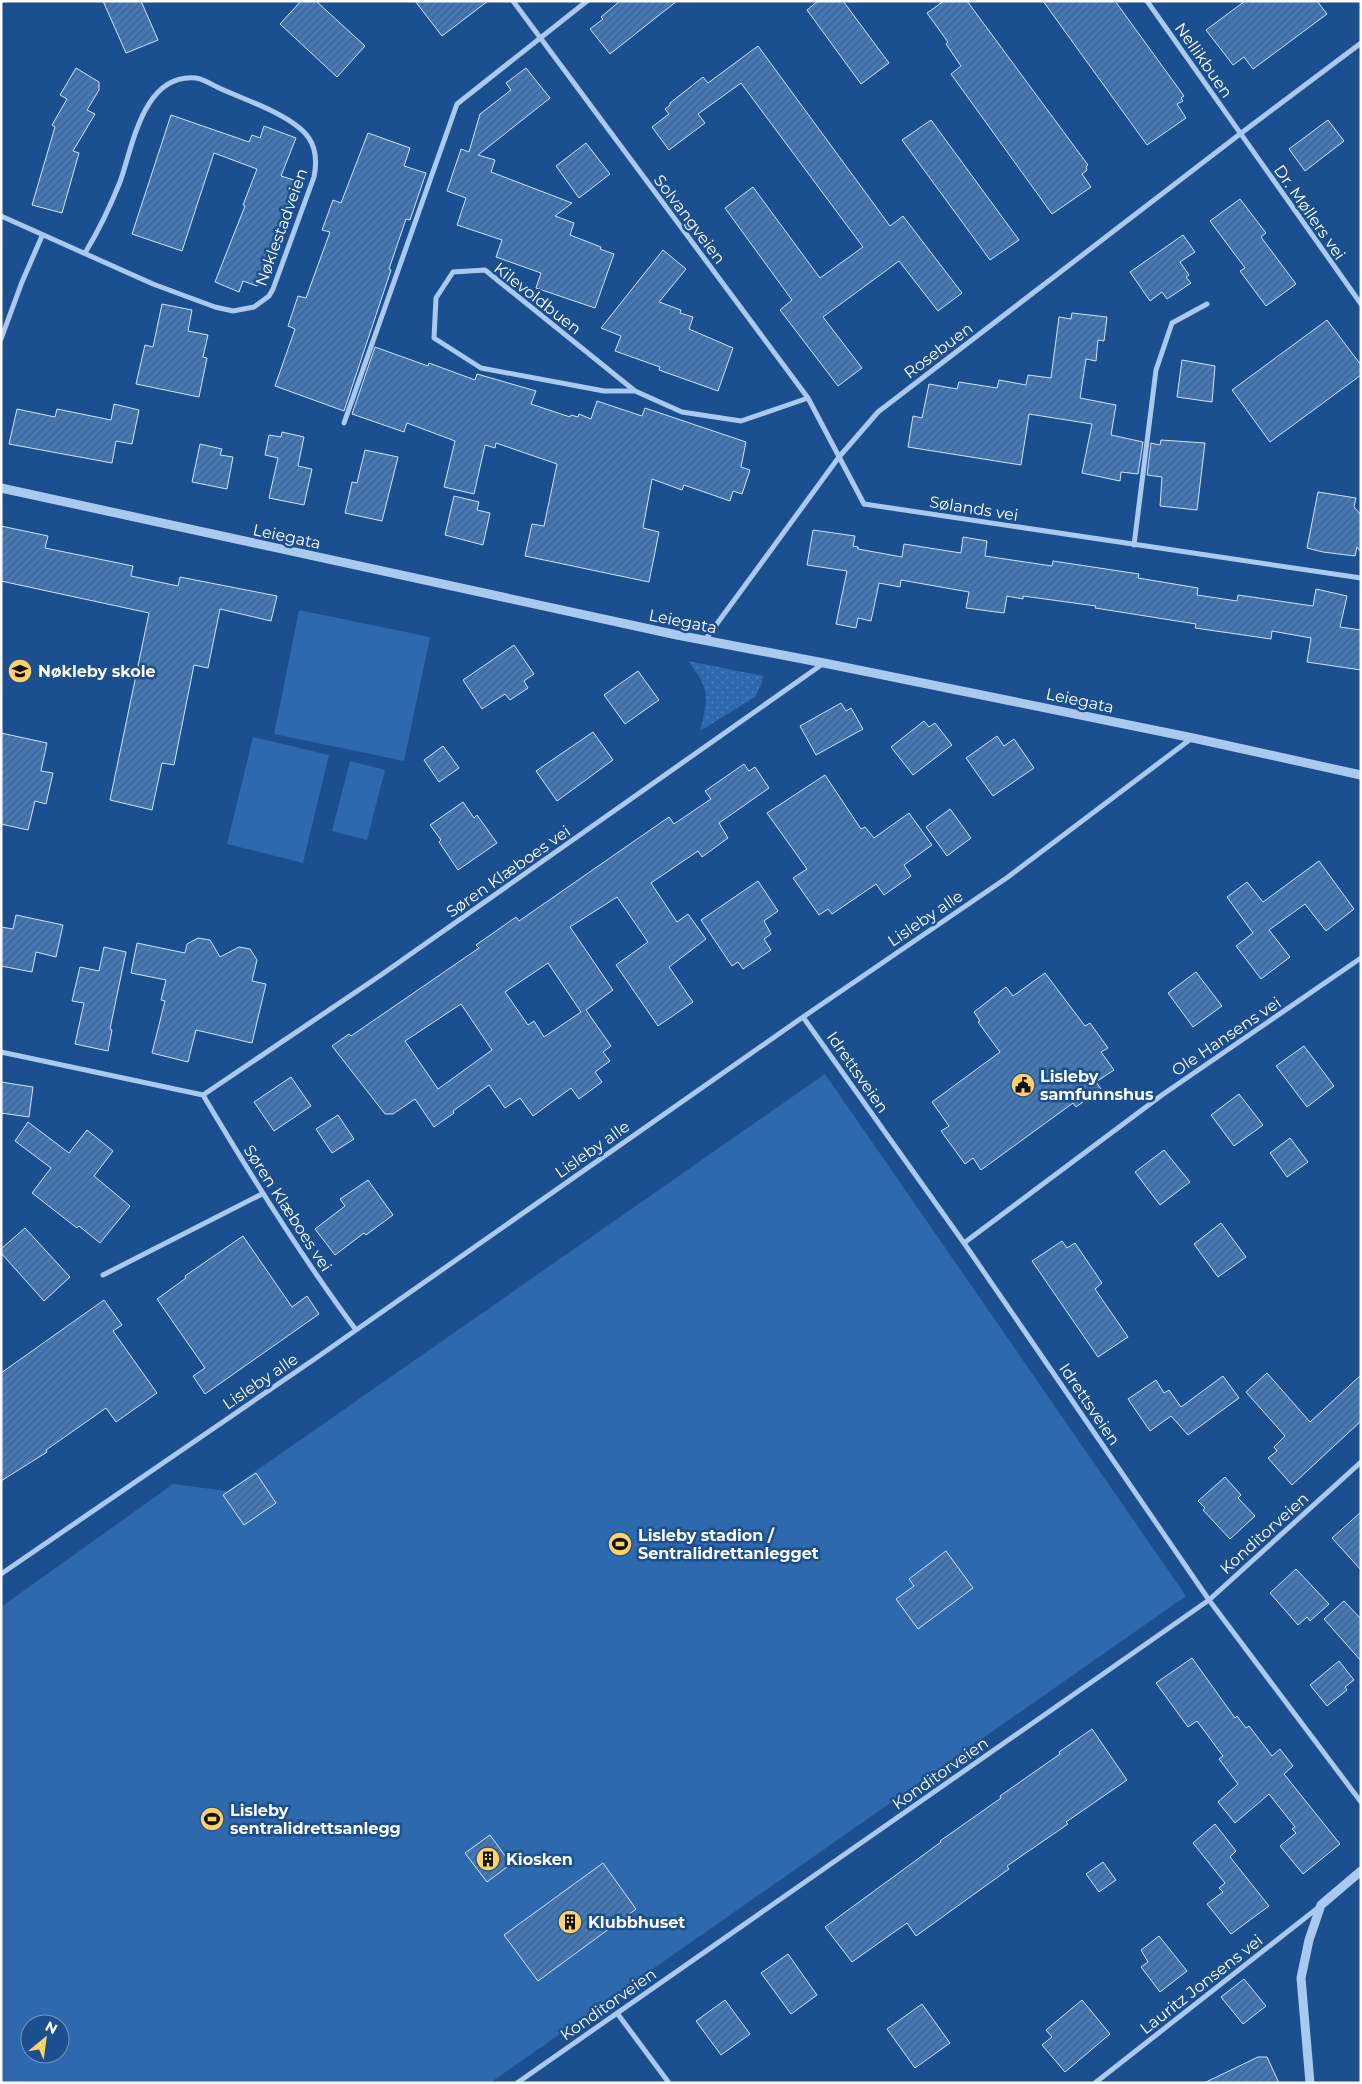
<svg xmlns="http://www.w3.org/2000/svg" width="1362" height="2084" viewBox="0 0 1362 2084" font-family="Montserrat,sans-serif">
  <defs>
    <pattern id="green-dots" width="8" height="8" patternUnits="userSpaceOnUse" patternTransform="scale(1.25)"><rect width="8" height="8" fill="#2e69ad"/><path d="M2 2h.1M6 6h.1" fill="none" stroke="#4d80b9" stroke-width="1.8" stroke-linecap="round"/></pattern>
    <pattern id="building-hatch" width="6" height="6" patternUnits="userSpaceOnUse" patternTransform="scale(1.25)"><rect width="6" height="6" fill="#4478b7"/><path d="M-1 1l2-2M0 6l6-6M5 7l2-2" fill="none" stroke="#486282"/></pattern>
  </defs>
  <rect width="100%" height="100%" fill="#1b4f8f"/>
  <path fill="url(#green-dots)" d="M688 661 763 676 761 685 755 697 700 731C709 698 710 689 688 661Z"/>
  <path fill="#2e69ad" fill-rule="evenodd" d="M299 610 430 637 404 761 274 734Z
    M253 737 329 755 303 863 227 844Z
    M350 761 385 770 367 840 332 831Z
    M825 1074 1186 1596 490 2083H1V1607L173 1484 227 1491ZM30 2024H60V2054H30Z"/>
  <path fill="url(#building-hatch)" stroke="#cfe3fa" fill-rule="evenodd" d="M103 1H141L158 40 126 53Z
    M301 1H316L365 46 337 77 280 24Z
    M415 1H488L442 36Z
    M620 1H677L610 54 590 29 603 19 601 17Z
    M818 1H843L889 63 861 84 807 10Z
    M944 1H967L1088 165 1086 167 1087 170 1082 174 1091 187 1052 214 951 74 961 66 946 44 948 42 927 13Z
    M1043 1H1115L1184 96 1181 98 1183 101 1177 104 1186 118 1147 145Z
    M1245 1H1317L1327 14 1253 69 1244 57 1233 65 1206 30Z
    M758 46 890 226 903 216 962 293 938 311 899 261 823 317 862 368 838 386 780 310 792 300 725 208 753 187 820 278 863 247 741 83 698 114 705 123 669 150 652 127 669 114 665 109 670 105V103L703 77 708 83Z
    M76 68 99 82V90L87 110 95 114 73 151 79 153 62 213 32 205 55 127 52 125 67 99 60 95Z
    M526 68 550 98 478 155 495 160 491 172 572 203 555 216 574 223 570 235 601 247 600 249 614 254 595 308 536 288 541 273 496 257 502 240 457 225 466 198 447 191 461 149 469 152 480 114 511 90 506 83Z
    M171 115 249 142 252 135 260 138 264 126 296 138 281 176 297 181 257 286 243 281 239 292 215 282 245 206 243 205 257 169 214 153 182 251 132 234Z
    M931 120 1019 240 990 260 902 140Z
    M1328 120 1344 141 1305 171 1289 149Z
    M368 133 410 148 404 166 426 173 410 220 406 219 389 269 391 270 344 411 275 386 295 329 288 326 298 296 306 298 330 232 322 230 333 200 341 203Z
    M586 143 610 174 579 198 556 166Z
    M1240 199 1266 233 1261 237 1296 284 1266 306 1240 271 1245 268 1210 221Z
    M1183 235 1195 252 1180 262 1189 275 1186 277 1191 283 1167 299 1162 292 1150 301 1130 272Z
    M663 250 686 269 659 302 681 310 680 313 693 317 689 329 733 348 718 391 659 370 660 367 615 351 621 336 601 328Z
    M162 304 192 310 188 331 208 335 203 357 207 358 199 397 136 384 145 345 153 347Z
    M1072 313 1107 317 1104 341 1098 340 1096 361 1086 359 1080 398 1116 405 1111 435 1143 442 1138 474 1121 472 1120 481 1082 473 1092 424 1029 414 1021 465 908 447 913 416 922 418 929 384 957 389 959 382 997 388 999 380 1026 385 1028 375 1051 378 1059 317 1071 319Z
    M1327 320 1361 365V375L1270 442 1232 390Z
    M375 347 428 366 429 363 475 380 477 374 536 391 531 404 570 417 571 415 578 417 579 414 591 419 597 401 642 416 645 408 746 442 741 467 750 470 742 494 733 491 730 501 684 485 682 490 652 479 643 528 659 532 649 582 525 556 532 524 544 526 557 464 496 443 495 448 485 445 474 494 444 487 455 441 407 423 404 432 352 414Z
    M1182 360 1215 366 1212 402 1177 397Z
    M114 404 139 410 132 444 116 441 112 463 9 444 17 409 55 417 57 409 111 420Z
    M282 432 304 437 298 466 312 469 304 505 269 498 278 458 265 455 269 435 281 437Z
    M1161 440 1205 443 1197 510 1160 506 1162 477 1147 475 1151 443 1160 445Z
    M200 444 222 449 220 455 233 457 227 489 192 482Z
    M365 450 398 457 382 521 345 513 352 482 357 483Z
    M1318 492 1356 498 1354 507 1361 515V552L1357 547 1355 556 1323 552 1307 548Z
    M454 496 479 502 477 510 490 513 483 545 445 535Z
    M1 526 48 536 45 548 133 566 131 576 178 586 180 577 277 596 271 621 220 609 208 668 194 665 174 765 162 763 152 810 110 800 149 613 1 581Z
    M813 530 855 536 853 546 858 547V549L902 557 904 544 961 553 963 537 987 541 985 556 1052 566 1053 561 1139 574 1138 578 1198 588 1197 595 1237 601 1238 595 1313 606 1316 589 1347 596 1340 627 1361 630V670L1307 662 1311 638 1272 631 1271 639 1195 628 1196 624 1095 608 1096 606 1023 596V599L1007 596 1004 613 966 608 969 592 901 580 900 587 879 583 871 621 858 618 856 628 836 624 847 571 807 565Z
    M514 645 534 674 524 681 528 688 510 700 505 694 482 709 463 680Z
    M638 671 659 700 625 724 604 695Z
    M841 703 846 711 851 708 863 729 816 755 800 726Z
    M924 721 929 727 935 723 952 745 913 775 891 747Z
    M593 732 613 760 557 801 536 771Z
    M1 733 47 743 41 771 53 773 46 804 35 801 28 830 1 824Z
    M997 736 1004 746 1014 739 1034 768 993 796 966 758Z
    M443 746 459 768 439 782 424 760Z
    M744 764 749 771 755 767 769 788 719 823 728 838 702 857 698 851 651 883 677 922 688 914 706 939 669 967 693 1002 658 1026 616 965 648 942 617 897 570 927 613 990 586 1010 611 1046 603 1052 610 1061 595 1072 602 1082 579 1099 571 1088 533 1116 520 1098 505 1108 489 1085 453 1111 454 1113 434 1127 415 1099 393 1114H385L332 1046 349 1034 351 1036 479 948 476 945 516 917 519 921 669 817 674 824 711 799 705 791ZM548 963 581 1012 544 1037 534 1021 528 1025 505 992ZM461 1004 492 1050 438 1089 405 1041Z
    M825 775 861 829 865 827 874 838 909 813 932 845 904 865 911 876 884 895 876 884 832 914 828 909 819 915 793 878 807 869 767 813Z
    M463 802 474 818 477 815 497 843 458 870 439 842 441 840 430 825Z
    M950 809 971 838 947 856 926 827Z
    M1319 861 1354 909 1326 931 1305 904 1269 930 1290 957 1261 979 1236 946 1253 933 1227 897 1247 882 1263 902Z
    M758 881 778 911 764 921 771 934 764 939 771 950 743 969 738 962 732 966 701 920Z
    M16 915 63 925 56 957 36 952 32 972 1 966V927L13 929Z
    M198 938 210 940 220 957 239 947 250 949 257 960 252 981 266 984 252 1043 196 1030 188 1062 152 1053 165 1001 161 1000 166 980 131 973 137 943 185 953 187 944Z
    M104 947 126 952 110 1029 112 1030 108 1051 75 1044 84 1003 72 1001 80 967 99 971Z
    M1196 972 1222 1006 1193 1027 1168 993Z
    M1045 973 1085 1026 1090 1023 1108 1048 1101 1052 1114 1070 1096 1082 1101 1089 1076 1107 1073 1103 981 1170 973 1158 965 1164 941 1131 949 1126 932 1102 1000 1052 978 1022 980 1021 974 1012 1006 987 1013 996Z
    M1304 1046 1334 1086 1307 1107 1276 1066Z
    M291 1077 311 1106 274 1131 254 1102Z
    M1 1082 33 1087 29 1117 1 1113Z
    M1239 1094 1263 1125 1234 1146 1211 1115Z
    M338 1115 354 1139 332 1153 316 1129Z
    M28 1122 69 1153 87 1130 113 1151 94 1176 130 1206 100 1243 79 1226 77 1228 32 1193 51 1168 15 1141Z
    M1290 1138 1308 1162 1287 1177 1270 1153Z
    M1164 1150 1190 1182 1160 1205 1135 1172Z
    M368 1180 393 1215 366 1235 364 1233 335 1255 315 1229 345 1206 340 1199Z
    M1221 1223 1246 1257 1218 1277 1194 1244Z
    M25 1228 70 1277 44 1301 1 1253V1249Z
    M243 1236 292 1307 307 1296 319 1314 205 1394 193 1376 205 1368 157 1299 186 1278 185 1276Z
    M1062 1241 1067 1248 1075 1243 1102 1283 1095 1289 1128 1337 1098 1357 1032 1261Z
    M104 1300 122 1325 113 1331 157 1393 116 1422 106 1408 46 1450 47 1452 1 1481V1373Z
    M1267 1373 1310 1422 1361 1375V1421L1292 1485 1268 1458 1277 1451 1274 1447 1285 1436 1246 1392Z
    M1223 1376 1239 1398 1188 1435 1171 1416 1150 1431 1128 1399 1156 1380 1164 1393 1169 1390 1181 1407Z
    M256 1473 276 1503 244 1525 223 1495Z
    M1225 1477 1241 1495 1238 1498 1255 1516 1230 1539 1203 1510 1205 1508 1198 1501Z
    M1361 1512V1570L1332 1538Z
    M946 1551 973 1588 918 1629 896 1599 914 1586 909 1579Z
    M1296 1569 1329 1604 1310 1621 1307 1617 1298 1625 1270 1593Z
    M1344 1601 1361 1619V1661L1324 1619Z
    M1192 1658 1235 1718 1237 1716 1246 1728 1249 1726 1272 1756 1280 1749 1293 1766 1284 1774 1340 1844 1303 1874 1280 1846 1296 1833 1292 1829 1295 1827 1269 1794 1235 1823 1218 1802 1238 1784 1219 1759 1223 1756 1197 1721 1188 1727 1156 1683Z
    M1339 1661 1354 1680 1345 1687 1347 1690 1327 1706 1310 1685Z
    M1092 1729 1127 1780 1066 1822 1068 1824 1007 1866 1009 1869 916 1936 907 1923 852 1962 825 1927 941 1842 940 1841 1001 1798 1000 1796 1060 1754 1059 1752Z
    M1215 1824 1236 1851 1230 1857 1269 1906 1231 1934 1207 1904 1223 1892 1219 1888 1225 1883 1193 1843Z
    M490 1835 511 1864 487 1882 465 1853Z
    M1103 1862 1116 1880 1099 1892 1086 1874Z
    M603 1863 636 1909 538 1981 504 1935Z
    M1159 1936 1187 1971 1160 1992 1141 1967 1148 1962 1141 1950Z
    M788 1954 817 1995 791 2014 761 1973Z
    M1244 1979 1266 2006 1243 2024 1221 1997Z
    M725 2000 750 2034 721 2055 696 2021Z
    M1082 2000 1110 2034 1065 2072 1042 2045 1052 2037 1046 2030Z
    M922 2004 950 2043 915 2068 887 2029Z
    M1258 2057H1267L1279 2083H1204Z"/>
  <g fill="none" stroke-linecap="round" stroke-linejoin="round">
    <path stroke="#a9c9ee" stroke-width="5" d="M513 1 808 398 864 504 1361 578
      M1147 1 1361 304
      M1 216 153 284 215 307 233 311 254 307 269 296 273 289 314 177C321 142 305 128 276 113 257 103 236 96 217 87 211 84 203 79 196 78 143 73 133 146 120 182 110 207 99 230 85 253
      M1 339 22 282 42 236
      M635 391H604L481 368 434 338 436 298 453 272 485 270 635 391 682 412 741 421 808 398
      M344 423 457 104 587 1
      M1134 545 1156 370 1172 323 1207 304
      M705 640 839 457 878 412 1240 134 1361 43
      M803 1017 964 1243 1209 1600 1361 1802
      M1 1052 203 1095
      M964 1243 1162 1095 1361 958
      M103 1275 262 1194
      M356 1330C300 1255 251 1176 203 1095L381 975 824 663
      M1 1574 319 1356 803 1017 1008 877 1192 738
      M617 2013 669 2083
      M517 2083 1209 1600 1361 1462
      M1095 2083 1319 1907"/>
    <path stroke="#a9c9ee" stroke-width="9" d="M1 488 677 635 824 663 1193 738 1361 775
      M1310 2083 1301 1978 1309 1940 1321 1905 1361 1871"/>
  </g>
  <defs>
    <g id="school-disc" transform="scale(1.25)"><circle r="9.5" fill="#ffd166" stroke="#1b4f8f"/><path d="M0-5L7-2L0 1L-7-2ZM-4 1L0 2.5L4 1V4Q0 6-4 4Z" fill="#111"/></g>
    <g id="civic-disc" transform="scale(1.25)"><circle r="9.5" fill="#ffd166" stroke="#1b4f8f"/><path d="M-.6-6.5H3V-4.5H.6V-3L4-1V1h2V6H-6V1h2V-1L-.6-3ZM-1.2 2.5V6h2.4V2.5Z" fill="#111"/></g>
    <g id="stadium-disc" transform="scale(1.25)"><circle r="9.5" fill="#ffd166" stroke="#1b4f8f"/><path d="M0-5a6.5 5 0 1 0 0 10a6.5 5 0 1 0 0-10ZM-3.5-1.8h7v3.6h-7Z" fill="#111"/></g>
    <g id="building-disc" transform="scale(1.25)"><circle r="9.5" fill="#ffd166" stroke="#1b4f8f"/><path d="M-4-6H4V6H1V3H-1V6H-4ZM-2.5-4.3h1.7v1.8h-1.7ZM.8-4.3h1.7v1.8H.8ZM-2.5-1h1.7V.8h-1.7ZM.8-1h1.7V.8H.8Z" fill="#111"/></g>
  </defs>
  <g fill-rule="evenodd">
    <use href="#school-disc" x="20" y="671"/>
    <use href="#civic-disc" x="1023" y="1085"/>
    <use href="#stadium-disc" x="620" y="1544"/>
    <use href="#stadium-disc" x="212" y="1819"/>
    <use href="#building-disc" x="488" y="1859"/>
    <use href="#building-disc" x="570" y="1922"/>
  </g>
  <g text-anchor="middle" stroke-width="5" stroke-linejoin="round" paint-order="stroke">
    <g font-size="16" fill="#fff" stroke="#1b4f8f">
      <text transform="translate(1204 60) rotate(55)" y="6">Nellikbuen</text>
      <text transform="translate(1310 212) rotate(55)" y="6">Dr. Møllers vei</text>
      <text transform="translate(690 219) rotate(53)" y="6">Solvangveien</text>
      <text transform="translate(281 227) rotate(-70)" y="6">Nøklestadveien</text>
      <text transform="translate(538 298) rotate(38)" y="6">Kilevoldbuen</text>
      <text transform="translate(938 350) rotate(-37)" y="6">Rosebuen</text>
      <text transform="translate(974 508) rotate(9)" y="6">Sølands vei</text>
      <text transform="translate(287 536) rotate(12)" y="6">Leiegata</text>
      <text transform="translate(683 621) rotate(11)" y="6">Leiegata</text>
      <text transform="translate(1080 700) rotate(12)" y="6">Leiegata</text>
      <text transform="translate(508 871) rotate(-35)" y="6">Søren Klæboes vei</text>
      <text transform="translate(925 918) rotate(-34)" y="6">Lisleby alle</text>
      <text transform="translate(1226 1036) rotate(-34)" y="6">Ole Hansens vei</text>
      <text transform="translate(858 1072) rotate(55)" y="6">Idrettsveien</text>
      <text transform="translate(592 1149) rotate(-35)" y="6">Lisleby alle</text>
      <text transform="translate(288 1208) rotate(57)" y="6">Søren Klæboes vei</text>
      <text transform="translate(260 1381) rotate(-34)" y="6">Lisleby alle</text>
      <text transform="translate(1090 1404) rotate(56)" y="6">Idrettsveien</text>
      <text transform="translate(1264 1533) rotate(-42)" y="6">Konditorveien</text>
      <text transform="translate(940 1773) rotate(-35)" y="6">Konditorveien</text>
      <text transform="translate(1201 1984) rotate(-38)" y="6">Lauritz Jonsens vei</text>
      <text transform="translate(608 2004) rotate(-35)" y="6">Konditorveien</text>
    </g>
    <g font-size="16" font-weight="bold" fill="#fff" stroke="#1b4f8f" text-anchor="start">
      <text x="38" y="677">Nøkleby skole</text>
      <text x="1040" y="1082">Lisleby<tspan x="1040" dy="18">samfunnshus</tspan></text>
      <text x="638" y="1541">Lisleby stadion /<tspan x="638" dy="18">Sentralidrettanlegget</tspan></text>
      <text x="230" y="1816">Lisleby<tspan x="230" dy="18">sentralidrettsanlegg</tspan></text>
      <text x="506" y="1865">Kiosken</text>
      <text x="588" y="1928">Klubbhuset</text>
    </g>
  </g>
  <rect width="1362" height="2084" fill="none" stroke="#ffffff" stroke-width="5"/>
  <g transform="translate(45 2039) rotate(29)"><circle r="24" fill="#1b4f8f" stroke="#7695bc"/>
  <path d="M0-4L9 19L0 12L-9 19Z" fill="#ffd166"/>
  <text y="-8" font-size="14" font-weight="bold" text-anchor="middle" fill="#ffffff">N</text>
  </g>
</svg>
